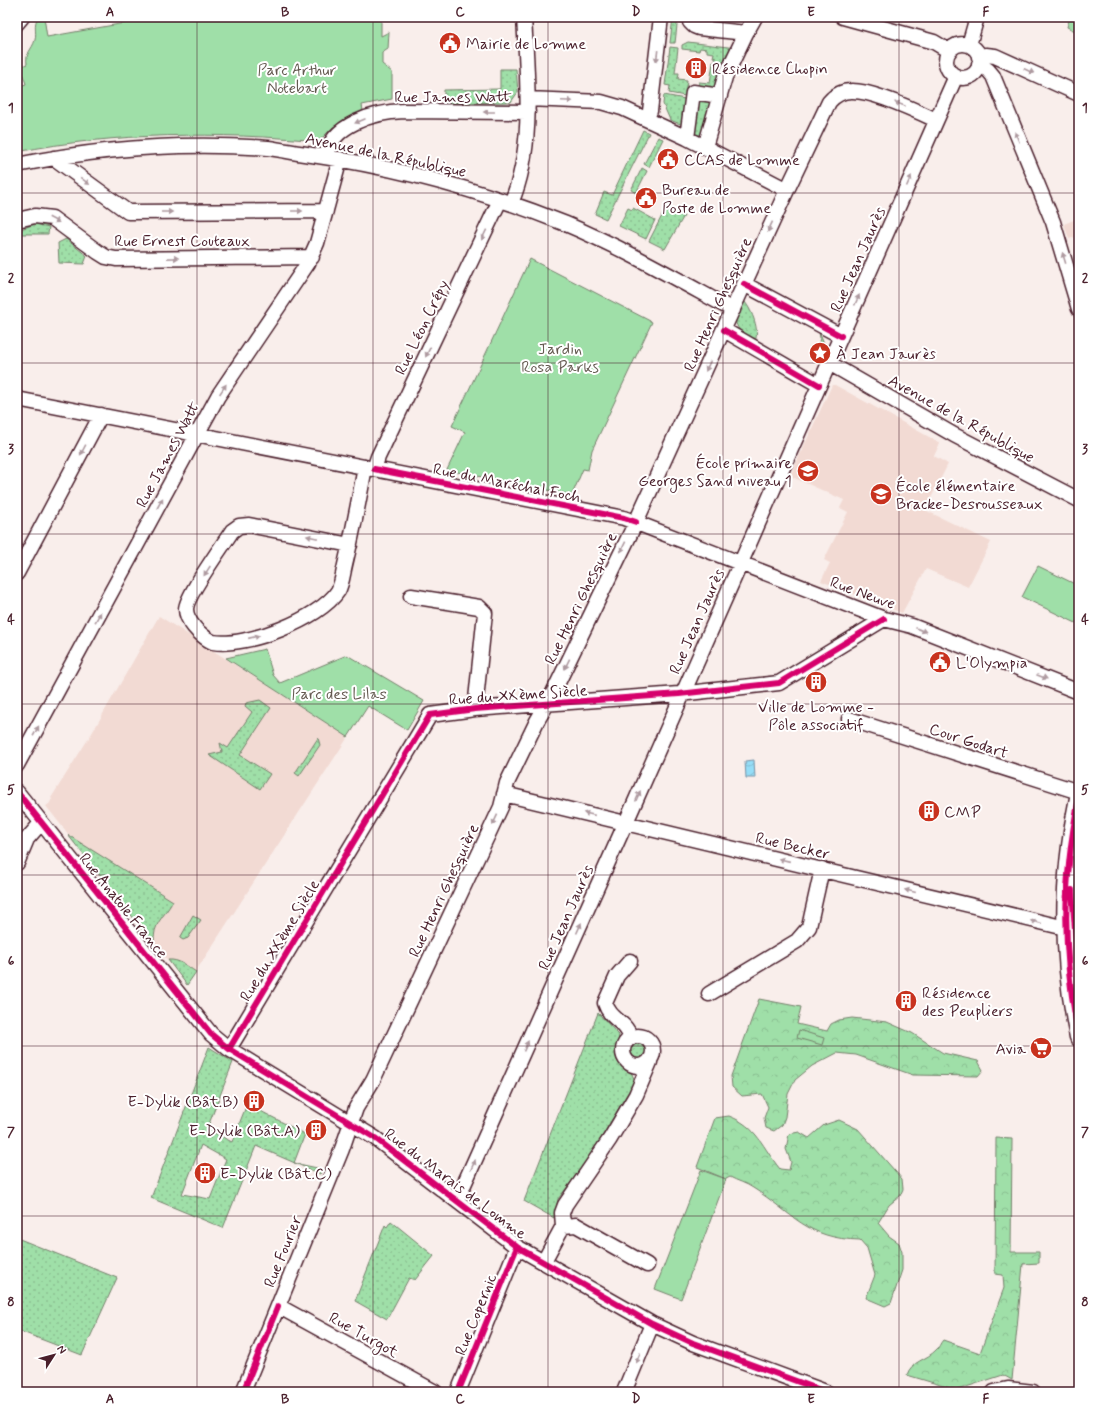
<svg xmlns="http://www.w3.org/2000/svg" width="1096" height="1409" viewBox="0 0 1096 1409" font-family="Mynerve,sans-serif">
  <defs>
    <pattern id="grass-dots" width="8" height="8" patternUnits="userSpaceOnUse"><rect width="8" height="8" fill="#9fdfa8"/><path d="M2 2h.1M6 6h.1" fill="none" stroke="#8abf91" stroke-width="1.8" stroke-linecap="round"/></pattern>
    <pattern id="forest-crowns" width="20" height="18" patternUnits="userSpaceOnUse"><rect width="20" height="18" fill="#9fdfa8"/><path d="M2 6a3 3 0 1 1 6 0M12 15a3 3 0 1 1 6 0" fill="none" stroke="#8abf91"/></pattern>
    <pattern id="water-waves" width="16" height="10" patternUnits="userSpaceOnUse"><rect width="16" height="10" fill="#95ddf7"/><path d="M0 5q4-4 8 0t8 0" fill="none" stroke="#82bdd4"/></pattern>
  </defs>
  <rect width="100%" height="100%" fill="#f9eeeb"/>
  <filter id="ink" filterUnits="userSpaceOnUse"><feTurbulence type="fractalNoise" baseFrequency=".025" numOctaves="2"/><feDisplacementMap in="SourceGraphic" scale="8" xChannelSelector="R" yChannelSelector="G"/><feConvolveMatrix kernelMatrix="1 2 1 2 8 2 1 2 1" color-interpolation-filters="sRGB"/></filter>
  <g filter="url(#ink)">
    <path fill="#f2dad3" d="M1079 218V236L1069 239 1064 224Z
      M832 385H835L940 443 934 456 948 464 925 510 991 542 968 587 926 569 902 613 821 581 830 563 824 560 848 512 840 508 844 500 790 476Z
      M159 616 348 737 187 985 46 806 49 804 52 799 51 798 92 733Z"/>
    <path fill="url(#grass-dots)" stroke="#747f6a" fill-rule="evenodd" d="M673 17H678L675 43H670Z
      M688 42 736 48 719 89H698L699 82 710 83 713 62H715L716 58 713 57 714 53 707 52V49L700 48 699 51 682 49V45Z
      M670 47 678 48 675 73H679L678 79 687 80 685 96 669 93 670 86 665 85Z
      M500 69H516L518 92 511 102 444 103V90L500 89Z
      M664 95 685 99 683 125 670 120 663 104Z
      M695 97 713 98 703 137 691 131Z
      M643 130 649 133 606 219 595 214 604 192 612 195Z
      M658 137 663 139 649 167 644 164Z
      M642 168 647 171 636 193 631 190Z
      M628 208 632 210 633 208 655 220 646 239 619 226Z
      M666 208 684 216 665 249 649 241Z
      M35 224 49 227 48 234H21V229Z
      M66 239 87 256 84 264 59 263 58 243Z
      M745 302C752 311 760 330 755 341 744 335 730 326 738 312 740 309 741 305 745 302Z
      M819 332 824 344 821 357 817 350 820 338Z
      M260 700 271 708 240 755 270 774 260 789 209 755 222 752 220 743 228 748 252 712 245 706 246 703Z
      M318 738 320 745 299 776 295 773Z
      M68 835 173 901C163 919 153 922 154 944Z
      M193 915 201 920 188 938 183 940 180 938Z
      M168 960C179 959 187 966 196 972L187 985Z
      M598 1013 619 1035 616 1053 619 1061 632 1074 634 1079 633 1084 588 1160 558 1199 554 1218 524 1201Z
      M629 1052a9 9 0 1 1 18 0a9 9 0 1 1-18 0Z
      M209 1047 233 1062 207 1129 232 1142 247 1104 305 1134 294 1163 322 1169 320 1174 256 1146 223 1228 151 1198ZM201 1145 226 1159 210 1199 182 1194Z
      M391 1221 434 1256 415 1280 409 1278 387 1319 355 1301 385 1225 387 1227Z
      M17 1238 117 1278 82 1355 17 1330Z"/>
    <path fill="url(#forest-crowns)" stroke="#747f6a" d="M759 999 801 1007 797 1024 827 1031 831 1024 839 1020 852 1018 887 1022 912 1033 943 1053 978 1061 983 1070 978 1076 913 1075 856 1055 837 1053 812 1066 795 1080 788 1094 785 1117 782 1125 774 1131 766 1128 764 1118 768 1107 762 1094 742 1096 732 1087 731 1076Z
      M729 1116C758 1127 762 1147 780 1169L789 1170 791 1162 786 1149 789 1134 799 1132 809 1138 824 1125 839 1120 858 1129 902 1179 903 1189 900 1196 889 1205 878 1223 889 1236 899 1243 902 1252V1270L891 1303 885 1306 866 1298 875 1275 867 1248 860 1240C806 1239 793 1213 753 1188 746 1183 737 1181 730 1177L726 1179 697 1167 715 1118Z
      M996 1138 1012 1139 1011 1252H1039V1263L1023 1264 1012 1380 1003 1375 957 1390 907 1375C911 1361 927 1360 936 1350 939 1348 940 1343 943 1340L980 1353 1004 1288 1003 1275 995 1274Z"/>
    <path fill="#9fdfa8" stroke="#747f6a" d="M38 17H44L47 37 158 17H381V36L389 32 388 49 382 53V64L392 72V99L362 105 363 111 333 127 319 141C218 132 117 132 17 152V87L26 84 20 67 27 64C25 53 32 50 35 40 37 31 33 25 38 17Z
      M1070 17H1079V33L1067 27Z
      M530 259 652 322 592 450 588 470 583 469 572 495 447 470 465 432 452 426Z
      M1038 566 1079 586V618L1076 623 1022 597Z
      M265 649 273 675 280 683 347 655 424 701 407 730 368 706 348 737 226 658Z
      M799 1030 824 1038 822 1045 797 1038Z
      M701 1170 726 1179 681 1299 655 1289Z"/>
    <path fill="url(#water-waves)" stroke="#7791a5" d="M754 760 755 778H746L745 761Z"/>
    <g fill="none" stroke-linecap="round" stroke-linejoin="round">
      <g stroke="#4a1f2b" stroke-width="17">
        <path id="minor" d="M690 17V22L694 26 699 28 746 33 725 77 705 147
          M843 17 934 42 949 51
          M17 23 22 17
          M746 33 755 17
          M946 61a17 17 0 1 1 34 0a17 17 0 1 1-34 0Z
          M969 45 977 17
          M979 57 986 55 995 56 1079 94
          M979 64 988 70 993 76 1053 222 1079 309
          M528 99 601 102 622 108 687 138 787 190
          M647 118 650 111 661 17
          M687 138 693 92 720 96
          M326 157C331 124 375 112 404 111L528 112
          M54 158 128 212 326 211
          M17 165C99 148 184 142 268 148 283 150 297 153 312 155 400 168 484 191 566 224 623 248 678 280 733 310
          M511 203C535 148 527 76 524 17
          M17 220 35 216 52 218 98 252 106 257 116 259 312 257
          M744 284 841 336
          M724 330 819 385
          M829 363 954 435 1079 500
          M17 399 624 518 884 619 912 626 1079 692
          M374 469 378 457 500 200
          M350 545 249 525 239 526 232 531C223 545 186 596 186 609 186 616 190 622 194 627 198 632 207 640 213 642 245 648 320 619 338 591 342 584 343 573 345 565 353 532 359 500 365 467
          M17 573 101 415
          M411 596 479 607 485 613 475 709
          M849 719 1079 792
          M17 765 218 396 308 263 317 243 340 159
          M17 792 211 1034 229 1049 375 1138 517 1247 652 1324 693 1343 826 1392
          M504 794 1074 930
          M17 863 27 839 41 823
          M630 961 617 976 605 1003C609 1015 616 1018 624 1026 627 1029 629 1034 632 1037
          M709 994 797 941 809 927 822 869
          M623 1051a15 15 0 1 1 30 0a15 15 0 1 1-30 0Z
          M229 1049 430 715 475 709 679 694 779 683 884 619
          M457 1200 631 811 956 76
          M563 1226 576 1225 647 1265
          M544 1261 563 1226 562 1213 565 1205 610 1139 636 1095 650 1062
          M278 1306 435 1392
          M243 1392 342 1149 356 1108 373 1080 501 807 507 783 537 721 551 697 636 522 787 190 829 102C835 95 842 91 851 91 871 90 917 111 936 120
          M458 1392 517 1247
          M624 1392 652 1324
          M994 1392 1008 1389 1033 1392"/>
      </g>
      <g stroke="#4a1f2b" stroke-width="21">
        <path id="major" d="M1079 798C1062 882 1062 953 1079 1037"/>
      </g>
      <use href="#minor" stroke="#fff" stroke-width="14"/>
      <use href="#major" stroke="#fff" stroke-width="18"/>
      <g stroke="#fff" stroke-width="8">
        <path id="cycleway" d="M744 284 841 336
          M724 330 819 385
          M374 469 624 518 636 522
          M17 792 211 1034 229 1049 375 1138 517 1247 652 1324 693 1343 826 1392
          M1079 798C1062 882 1062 953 1079 1037
          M1072 890 1079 982
          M229 1049 430 715 475 709 679 694 779 683 884 619
          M243 1392 278 1306
          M458 1392 517 1247"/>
      </g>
      <use href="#cycleway" stroke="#d6006c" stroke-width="6"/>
    </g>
    <defs><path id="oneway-solid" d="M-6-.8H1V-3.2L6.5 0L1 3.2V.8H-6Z"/></defs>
    <g fill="#ae9aa0">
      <use href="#oneway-solid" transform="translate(657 56) rotate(97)"/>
      <use href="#oneway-solid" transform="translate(1029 71) rotate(25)"/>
      <use href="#oneway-solid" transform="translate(567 101) rotate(2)"/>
      <use href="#oneway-solid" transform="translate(900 104) rotate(-159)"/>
      <use href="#oneway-solid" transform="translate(489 112) rotate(-180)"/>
      <use href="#oneway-solid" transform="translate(360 121) rotate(157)"/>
      <use href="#oneway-solid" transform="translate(1017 137) rotate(-112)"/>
      <use href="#oneway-solid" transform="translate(85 181) rotate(37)"/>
      <use href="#oneway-solid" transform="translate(909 181) rotate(-66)"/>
      <use href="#oneway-solid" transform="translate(297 211)"/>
      <use href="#oneway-solid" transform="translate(167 212)"/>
      <use href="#oneway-solid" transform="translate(54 220) rotate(28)"/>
      <use href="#oneway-solid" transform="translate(770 227) rotate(115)"/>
      <use href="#oneway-solid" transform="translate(484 235) rotate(116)"/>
      <use href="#oneway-solid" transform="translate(173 258) rotate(-1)"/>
      <use href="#oneway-solid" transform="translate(1064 258) rotate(-107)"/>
      <use href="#oneway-solid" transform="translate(857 300) rotate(-66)"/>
      <use href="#oneway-solid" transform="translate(428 352) rotate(116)"/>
      <use href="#oneway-solid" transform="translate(708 366) rotate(115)"/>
      <use href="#oneway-solid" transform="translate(223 389) rotate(-56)"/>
      <use href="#oneway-solid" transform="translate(83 450) rotate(118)"/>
      <use href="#oneway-solid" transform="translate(160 503) rotate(-61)"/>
      <use href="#oneway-solid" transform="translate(312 537) rotate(-168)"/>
      <use href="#oneway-solid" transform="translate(623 547) rotate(116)"/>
      <use href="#oneway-solid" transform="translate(207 571) rotate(123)"/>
      <use href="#oneway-solid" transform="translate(98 617) rotate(-61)"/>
      <use href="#oneway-solid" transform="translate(921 630) rotate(22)"/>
      <use href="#oneway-solid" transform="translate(254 637) rotate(-13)"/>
      <use href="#oneway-solid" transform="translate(567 664) rotate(116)"/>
      <use href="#oneway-solid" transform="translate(1042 677) rotate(21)"/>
      <use href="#oneway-solid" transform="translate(36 731) rotate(-61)"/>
      <use href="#oneway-solid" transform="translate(638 796) rotate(-66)"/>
      <use href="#oneway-solid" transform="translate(589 814) rotate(-167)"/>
      <use href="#oneway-solid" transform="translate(495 820) rotate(115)"/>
      <use href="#oneway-solid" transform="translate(784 860) rotate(-167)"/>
      <use href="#oneway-solid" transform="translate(910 891) rotate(-166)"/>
      <use href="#oneway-solid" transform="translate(1036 922) rotate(-166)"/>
      <use href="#oneway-solid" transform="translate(579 928) rotate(-66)"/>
      <use href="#oneway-solid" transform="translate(526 1046) rotate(-66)"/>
      <use href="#oneway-solid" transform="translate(473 1165) rotate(-66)"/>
      <use href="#oneway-solid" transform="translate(638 1358) rotate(113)"/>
    </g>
  </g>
  <path fill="none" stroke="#4a1f2b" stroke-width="1" stroke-opacity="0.55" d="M197 17V1392M373 17V1392M548 17V1392M723 17V1392M899 17V1392M17 193H1079M17 363H1079M17 534H1079M17 704H1079M17 875H1079M17 1046H1079M17 1216H1079"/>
  <defs>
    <g id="civic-disc" transform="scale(1.15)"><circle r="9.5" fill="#c8321e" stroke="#fff"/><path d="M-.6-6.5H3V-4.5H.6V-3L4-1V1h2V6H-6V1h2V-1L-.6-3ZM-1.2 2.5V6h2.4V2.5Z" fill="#fff"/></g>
    <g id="building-disc" transform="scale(1.15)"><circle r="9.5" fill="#c8321e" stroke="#fff"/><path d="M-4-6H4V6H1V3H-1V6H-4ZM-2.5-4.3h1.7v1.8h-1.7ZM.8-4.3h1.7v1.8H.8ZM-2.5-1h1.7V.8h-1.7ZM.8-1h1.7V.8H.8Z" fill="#fff"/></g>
    <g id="sight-disc" transform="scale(1.15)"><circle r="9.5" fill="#c8321e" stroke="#fff"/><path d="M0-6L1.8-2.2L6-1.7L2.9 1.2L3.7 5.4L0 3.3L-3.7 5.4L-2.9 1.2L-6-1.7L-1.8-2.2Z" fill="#fff"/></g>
    <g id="school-disc" transform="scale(1.15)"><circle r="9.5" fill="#c8321e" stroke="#fff"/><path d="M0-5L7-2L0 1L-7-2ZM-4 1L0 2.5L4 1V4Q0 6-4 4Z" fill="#fff"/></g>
    <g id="supermarket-disc" transform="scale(1.15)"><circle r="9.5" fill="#c8321e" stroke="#fff"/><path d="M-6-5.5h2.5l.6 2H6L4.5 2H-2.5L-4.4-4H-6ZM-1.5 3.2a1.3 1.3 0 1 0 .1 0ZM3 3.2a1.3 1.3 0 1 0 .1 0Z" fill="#fff"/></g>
  </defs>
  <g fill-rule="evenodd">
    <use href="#civic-disc" x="450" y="43"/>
    <use href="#building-disc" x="696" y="68"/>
    <use href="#civic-disc" x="668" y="159"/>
    <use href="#civic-disc" x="646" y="198"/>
    <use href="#sight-disc" x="820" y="353"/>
    <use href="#school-disc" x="808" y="471"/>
    <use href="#school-disc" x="881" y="494"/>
    <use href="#civic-disc" x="940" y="662"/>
    <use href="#building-disc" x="816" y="682"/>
    <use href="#building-disc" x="929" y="811"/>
    <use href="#building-disc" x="906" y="1001"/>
    <use href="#supermarket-disc" x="1041" y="1048"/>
    <use href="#building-disc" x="254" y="1101"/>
    <use href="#building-disc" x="316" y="1130"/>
    <use href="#building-disc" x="205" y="1173"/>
  </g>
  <g text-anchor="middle" stroke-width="4" stroke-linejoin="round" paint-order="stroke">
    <g font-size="16" fill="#4a1f2b" stroke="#fff" text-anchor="start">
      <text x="466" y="49">Mairie de Lomme</text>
      <text x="712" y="74">Résidence Chopin</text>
      <text x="684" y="165">CCAS de Lomme</text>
      <text x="662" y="195">Bureau de<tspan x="662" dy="18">Poste de Lomme</tspan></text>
      <text x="836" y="359">À Jean Jaurès</text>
      <text x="792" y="468" text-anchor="end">École primaire<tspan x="792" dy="18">Georges Sand niveau 1</tspan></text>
      <text x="896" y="491">École élémentaire<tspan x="896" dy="18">Bracke-Desrousseaux</tspan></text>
      <text x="956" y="668">L'Olympia</text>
      <text x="816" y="712" text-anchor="middle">Ville de Lomme -<tspan x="816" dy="18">Pôle associatif</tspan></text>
      <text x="944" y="817">CMP</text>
      <text x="922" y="998">Résidence<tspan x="922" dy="18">des Peupliers</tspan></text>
      <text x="1026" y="1054" text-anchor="end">Avia</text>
      <text x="238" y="1107" text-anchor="end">E-Dylik (Bât.B)</text>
      <text x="300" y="1136" text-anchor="end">E-Dylik (Bât.A)</text>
      <text x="220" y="1179">E-Dylik (Bât.C)</text>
    </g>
    <g font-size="16" fill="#645950" stroke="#fff">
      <text x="297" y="75">Parc Arthur<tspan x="297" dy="18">Notebart</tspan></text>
      <text x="560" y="354">Jardin<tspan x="560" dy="18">Rosa Parks</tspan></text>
      <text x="339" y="699">Parc des Lilas</text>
    </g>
    <g font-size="16" fill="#4a1f2b" stroke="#fff">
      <text x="453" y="102">Rue James Watt</text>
      <text transform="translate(386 154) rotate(12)" y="6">Avenue de la République</text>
      <text x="182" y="246">Rue Ernest Couteaux</text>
      <text transform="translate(857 259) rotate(-66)" y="6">Rue Jean Jaurès</text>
      <text transform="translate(717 304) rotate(-66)" y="6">Rue Henri Ghesquière</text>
      <text transform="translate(421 327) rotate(-64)" y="6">Rue Léon Crépy</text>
      <text transform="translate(962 418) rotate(29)" y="6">Avenue de la République</text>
      <text transform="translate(167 454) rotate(-62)" y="6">Rue James Watt</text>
      <text transform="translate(507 482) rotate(11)" y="6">Rue du Maréchal Foch</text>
      <text transform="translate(863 592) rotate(20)" y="6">Rue Neuve</text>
      <text transform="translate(580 598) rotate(-64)" y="6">Rue Henri Ghesquière</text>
      <text transform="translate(696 621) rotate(-66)" y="6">Rue Jean Jaurès</text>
      <text transform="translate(518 694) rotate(-4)" y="6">Rue du XXème Siècle</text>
      <text transform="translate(969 740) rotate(18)" y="6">Cour Godart</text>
      <text transform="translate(793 845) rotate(13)" y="6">Rue Becker</text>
      <text transform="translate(443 890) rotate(-65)" y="6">Rue Henri Ghesquière</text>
      <text transform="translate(124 905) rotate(51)" y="6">Rue Anatole France</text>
      <text transform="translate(565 917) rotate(-66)" y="6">Rue Jean Jaurès</text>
      <text transform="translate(279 940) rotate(-59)" y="6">Rue du XXème Siècle</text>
      <text transform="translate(456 1183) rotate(37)" y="6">Rue du Marais de Lomme</text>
      <text transform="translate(282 1251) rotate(-68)" y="6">Rue Fourier</text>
      <text transform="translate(475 1314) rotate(-68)" y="6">Rue Copernic</text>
      <text transform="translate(364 1334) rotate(29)" y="6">Rue Turgot</text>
    </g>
  </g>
  <rect width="1096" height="1409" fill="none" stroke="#fff" stroke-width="44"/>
  <g transform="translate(54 1355) rotate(54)" stroke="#ffffff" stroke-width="3" paint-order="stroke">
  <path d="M0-3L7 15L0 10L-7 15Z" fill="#4a1f2b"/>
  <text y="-6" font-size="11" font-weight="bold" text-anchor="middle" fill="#4a1f2b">N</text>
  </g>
  <rect x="22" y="22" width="1052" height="1365" fill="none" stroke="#4a1f2b" stroke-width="1.5"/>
  <g font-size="13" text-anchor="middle" font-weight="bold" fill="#4a1f2b">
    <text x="110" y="16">A</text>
    <text x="285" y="16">B</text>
    <text x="460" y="16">C</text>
    <text x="636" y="16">D</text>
    <text x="811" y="16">E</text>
    <text x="986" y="16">F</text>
    <text x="11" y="112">1</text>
    <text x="1085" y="112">1</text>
    <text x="11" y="282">2</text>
    <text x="1085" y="282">2</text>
    <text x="11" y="453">3</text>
    <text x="1085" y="453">3</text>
    <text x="11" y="624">4</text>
    <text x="1085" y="624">4</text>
    <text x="11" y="794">5</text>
    <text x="1085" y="794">5</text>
    <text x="11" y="965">6</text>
    <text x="1085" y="965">6</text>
    <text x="11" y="1136">7</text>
    <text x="1085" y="1136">7</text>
    <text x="11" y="1306">8</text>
    <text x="1085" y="1306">8</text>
    <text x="110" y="1403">A</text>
    <text x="285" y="1403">B</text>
    <text x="460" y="1403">C</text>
    <text x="636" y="1403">D</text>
    <text x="811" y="1403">E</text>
    <text x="986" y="1403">F</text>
  </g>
</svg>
